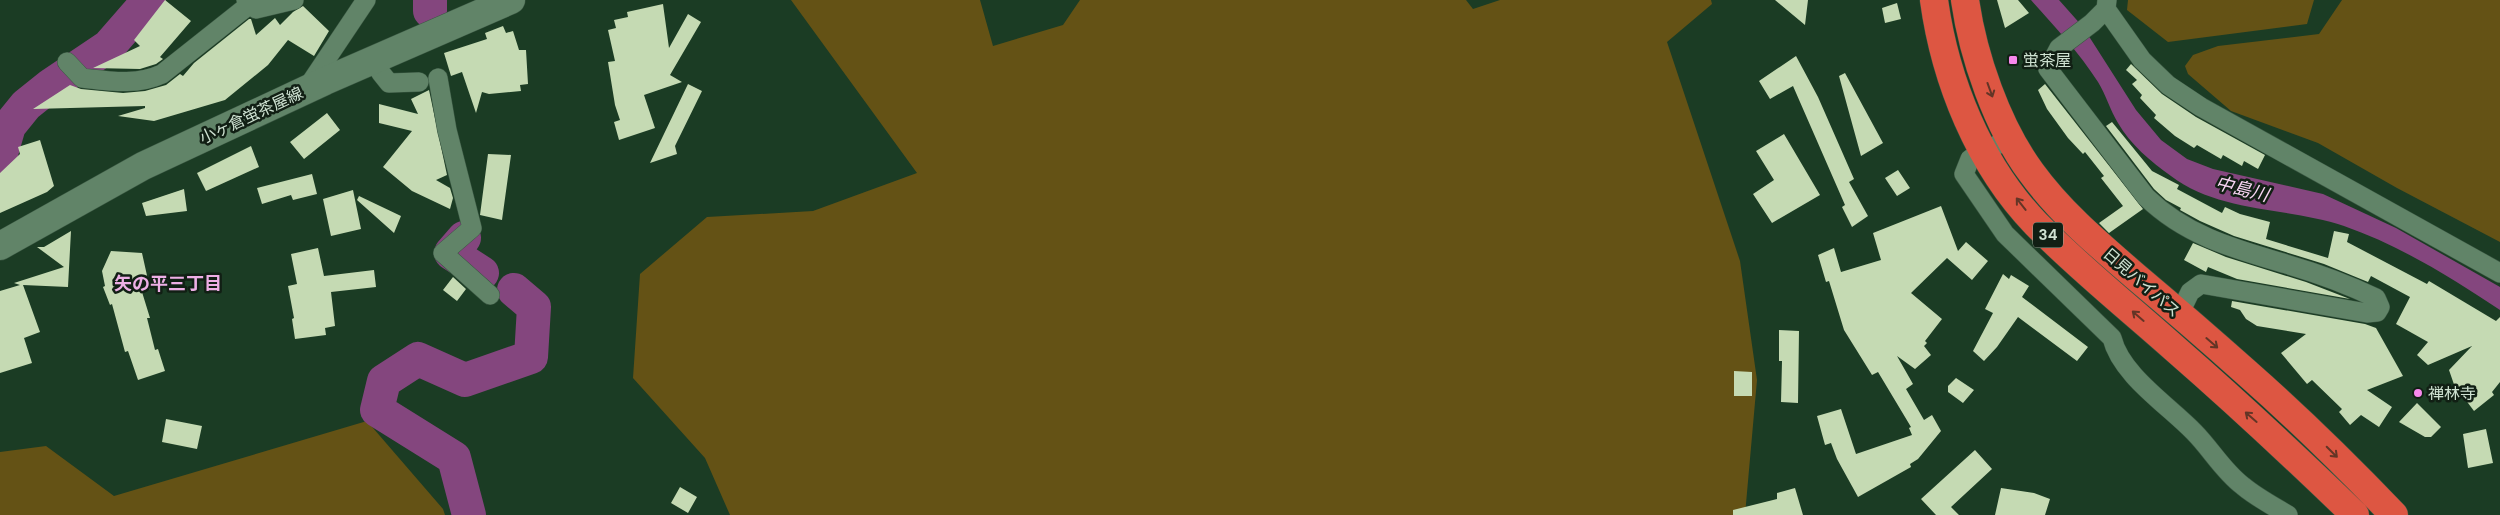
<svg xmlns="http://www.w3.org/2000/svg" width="2500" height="515" viewBox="0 0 2500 515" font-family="'DM Sans','Noto Sans JP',sans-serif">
  <rect width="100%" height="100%" fill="#1b3c24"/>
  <path fill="#645215" d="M791 0H980L993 46 1063 25 1080 0H1466L1473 9 1500 0H1711L1712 4 1667 42 1740 261 1757 380 1745 515H730L705 458 633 378 640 274 707 217 813 211 917 173Z
    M2128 0H2314L2307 24 2168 42 2127 10Z
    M2342 0H2500V242L2397 188 2318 143 2231 111 2188 74 2185 66 2193 55 2218 46 2319 34Z
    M367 421 443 509 445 515H0V452L46 446 114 496Z"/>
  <path fill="#84467e" d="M2031 0H2059L2083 27 2136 110 2161 140 2187 159 2213 169 2323 194 2396 228 2500 287V310C2452 278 2399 245 2344 226 2288 207 2219 213 2171 176 2151 162 2130 144 2118 123 2110 110 2106 95 2098 82 2079 52 2054 26 2031 0Z"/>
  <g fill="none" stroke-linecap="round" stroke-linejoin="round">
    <path stroke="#84467e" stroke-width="34" d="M430 11V0
      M0 157 9 126 26 105 51 85 109 46 149 0
      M464 238 451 253 482 273
      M469 515 454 458 377 410 384 381 418 359 465 380 531 357 534 307 514 290"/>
  </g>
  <path fill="#c5dab3" d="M165 0 191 21 160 57 163 59 156 64 140 69 93 68 140 46 134 40Z
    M1775 0H1808L1805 25Z
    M1997 0H2018L2029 13 2005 28Z
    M1897 3 1901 19 1885 23 1882 8Z
    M663 4 669 48 688 14 701 22 670 75 682 82 644 95 655 128 619 140 614 122 620 120 615 105 608 62 615 61 608 30 616 28 614 20 628 17 627 12Z
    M303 6 329 31 314 56 288 40 268 65 225 100 154 121 118 116 145 108V106L33 109 70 85 81 89 123 93 145 91 166 85 180 74 183 76 194 63 249 19H251L256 35 275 18 280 25 293 12Z
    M503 26 506 33 513 31 519 50H526L528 84 520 85 521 91 489 94 482 92 476 113 462 72 451 76 444 53 487 39 485 33Z
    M1796 56 1818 97 1854 179 1849 182 1868 216 1852 227 1842 207 1845 205 1793 86 1770 99 1759 81Z
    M2131 64 2162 94 2196 117 2265 155 2258 169 2244 161 2242 166 2223 155 2221 159 2197 145 2194 148 2175 136 2154 118 2156 115 2140 98 2142 95 2132 84 2137 80 2126 70Z
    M1845 73 1883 143 1861 156 1839 76Z
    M688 84 702 91 675 146 677 154 650 163Z
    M2045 84 2143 209 2109 233 2099 223 2123 206 2101 178 2104 176 2085 152 2083 154 2068 138 2047 109 2038 90Z
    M429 90 447 175 436 180 450 188 453 198 450 209 412 191 383 167 412 131 379 123V104L418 114 411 99Z
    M327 113 340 130 304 159 290 142Z
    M2112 122 2152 171 2179 185 2177 189 2222 213 2225 207 2240 214 2270 222 2266 239 2328 258 2334 231 2349 234 2347 242 2427 284 2429 281 2496 321 2500 317V382L2492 392 2494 395 2474 411 2462 395 2458 396 2449 370 2472 346 2428 365 2417 355 2428 342 2396 324 2410 297 2371 276 2368 282 2324 264 2234 236 2200 221 2180 210 2181 208 2166 200 2154 189 2106 126Z
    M1784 134 1820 195 1772 223 1753 194 1774 180 1756 151Z
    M40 140 54 186 47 192 0 213V173L20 154 18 147Z
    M251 146 259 167 206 191 197 173Z
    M488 154 511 155 502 220 480 215Z
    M1898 170 1910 188 1897 196 1885 178Z
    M312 174 317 194 293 200 291 195 262 204 257 188Z
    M184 189 187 211 146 216 142 203Z
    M353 190 361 229 331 236 323 199Z
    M359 196 401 216 394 233 357 200Z
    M1941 206 1958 251 1966 242 1988 261 1972 280 1947 258 1911 293 1942 319 1925 341 1927 343 1924 346 1931 355 1915 369 1897 356 1913 384 1906 389 1924 420 1932 415 1941 431 1918 459 1910 464 1911 467 1858 497 1837 459 1831 443 1825 445 1817 416 1841 409 1856 454 1912 435 1909 428 1911 427 1878 372 1872 375 1844 330 1829 281 1826 282 1818 255 1834 248 1841 272 1881 260 1873 233Z
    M71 231 68 287 23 285 40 332 24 338 32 363 0 373V291L20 285 14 283 64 267 37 247H44Z
    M2193 243 2226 257 2306 282 2350 299 2237 279 2208 267 2206 272 2184 260Z
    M318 248 324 276 374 270 376 287 331 292 335 326 325 328 326 335 295 339 292 319 294 318 288 286 297 284 291 254Z
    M111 251 142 253 150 289 142 292 150 318H147L155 350 158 349 165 371 138 380 128 351 125 352 112 304 110 305 103 287 105 286 102 271Z
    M2003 274 2009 279 2011 275 2029 286 2022 297 2088 347 2077 361 2018 317 1997 347 1984 361 1973 351 1993 313 1985 309Z
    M453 277 466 289 457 301 443 290Z
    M2232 301 2365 324 2376 328 2403 376 2367 390 2392 407 2379 427 2361 415 2350 425 2339 412 2342 409 2312 380 2307 384 2281 353 2306 334 2257 326 2246 319 2240 310 2231 307Z
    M1779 330 1799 331 1798 403 1781 402 1782 361H1779Z
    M1734 371 1752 372V396H1734Z
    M1956 378 1974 390 1963 403 1948 392V386Z
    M2417 403 2441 427 2431 437H2425L2399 422Z
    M166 419 202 426 197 449 162 442Z
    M2486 429 2493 463 2468 468 2463 434Z
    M1975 450 1992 469 1951 507 1959 515H1936L1921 499Z
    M680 487 697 497 688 513 671 503Z
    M1795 488 1803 515H1733V510L1777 499V493Z
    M2001 488 2034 493 2050 499 2045 515H1995Z"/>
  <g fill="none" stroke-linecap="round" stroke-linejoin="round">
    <g stroke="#3b5843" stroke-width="20">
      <path id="street" d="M246 0 256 9 294 0
        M2107 0 2106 9 2142 60 2168 85 2201 107 2500 273
        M2106 9 2092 23 2059 48 2048 69 2146 197C2186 236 2235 249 2286 264 2317 273 2347 284 2376 298L2380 307 2377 312 2367 313 2201 284 2190 292 2179 315
        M373 60 381 73 389 83 419 82
        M67 62 82 78C109 81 136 86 162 74L249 5
        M438 78 447 130 472 228 443 253 490 295
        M307 88 366 0
        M2010 138 1970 159 1964 174 2005 234 2112 338C2121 375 2168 405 2194 432 2211 449 2223 471 2243 486 2256 497 2273 506 2288 515"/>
    </g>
    <g stroke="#3b5843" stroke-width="29">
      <path id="secondary" d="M0 246 143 166 325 81 511 0"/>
    </g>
    <g stroke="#3b5843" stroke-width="29">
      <path id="highway" d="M1934 0C1945 80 1979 165 2036 224 2079 268 2128 307 2174 348 2236 402 2296 458 2355 515
        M1965 0C1973 56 1997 126 2031 172 2060 212 2098 244 2135 276 2173 308 2210 340 2247 373 2298 418 2347 466 2394 515"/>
    </g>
    <use href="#street" stroke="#618468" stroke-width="19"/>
    <use href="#secondary" stroke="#618468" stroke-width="28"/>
    <use href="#highway" stroke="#dd5642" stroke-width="28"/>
  </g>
  <defs><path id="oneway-shaft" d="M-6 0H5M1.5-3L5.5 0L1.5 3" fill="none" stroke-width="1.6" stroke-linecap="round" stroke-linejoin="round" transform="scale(1.25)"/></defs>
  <g stroke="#633526">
    <use href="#oneway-shaft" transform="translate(1990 90) rotate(70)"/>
    <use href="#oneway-shaft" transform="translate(2021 204) rotate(-128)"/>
    <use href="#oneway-shaft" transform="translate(2138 316) rotate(-139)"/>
    <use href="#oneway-shaft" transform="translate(2212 343) rotate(41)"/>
    <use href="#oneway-shaft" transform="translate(2251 417) rotate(-139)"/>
    <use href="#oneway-shaft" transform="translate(2332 452) rotate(45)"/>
  </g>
  <g fill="#f788ec" stroke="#111f14" stroke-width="2">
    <rect x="2008" y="55" width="10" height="10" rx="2.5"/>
    <circle cx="2418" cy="393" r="5"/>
  </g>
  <g text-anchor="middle" stroke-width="5" stroke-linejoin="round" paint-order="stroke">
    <rect fill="#111f14" stroke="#96a899" stroke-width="1" x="2033" y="222.5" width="30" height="25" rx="4"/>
    <g font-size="15" font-weight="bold" fill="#cfe2d2">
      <text x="2048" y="240">34</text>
    </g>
    <g font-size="16" fill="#cfe2d2" stroke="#111f14" text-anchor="start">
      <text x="2023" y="66">蛍茶屋</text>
      <text x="2428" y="399">禅林寺</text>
    </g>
    <g font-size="16" fill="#cfe2d2" stroke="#111f14">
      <text transform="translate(251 115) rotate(-25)" y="6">小ヶ倉蛍茶屋線</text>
      <text transform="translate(2142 282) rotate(41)" y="6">日見バイパス</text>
    </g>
    <g font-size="18" font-style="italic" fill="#f9d5f4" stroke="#111f14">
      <text transform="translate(2242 189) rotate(14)" y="6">中島川</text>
    </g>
    <g font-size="18" font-weight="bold" fill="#edafe5" stroke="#111f14">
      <text x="168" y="290">矢の平三丁目</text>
    </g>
  </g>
</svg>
